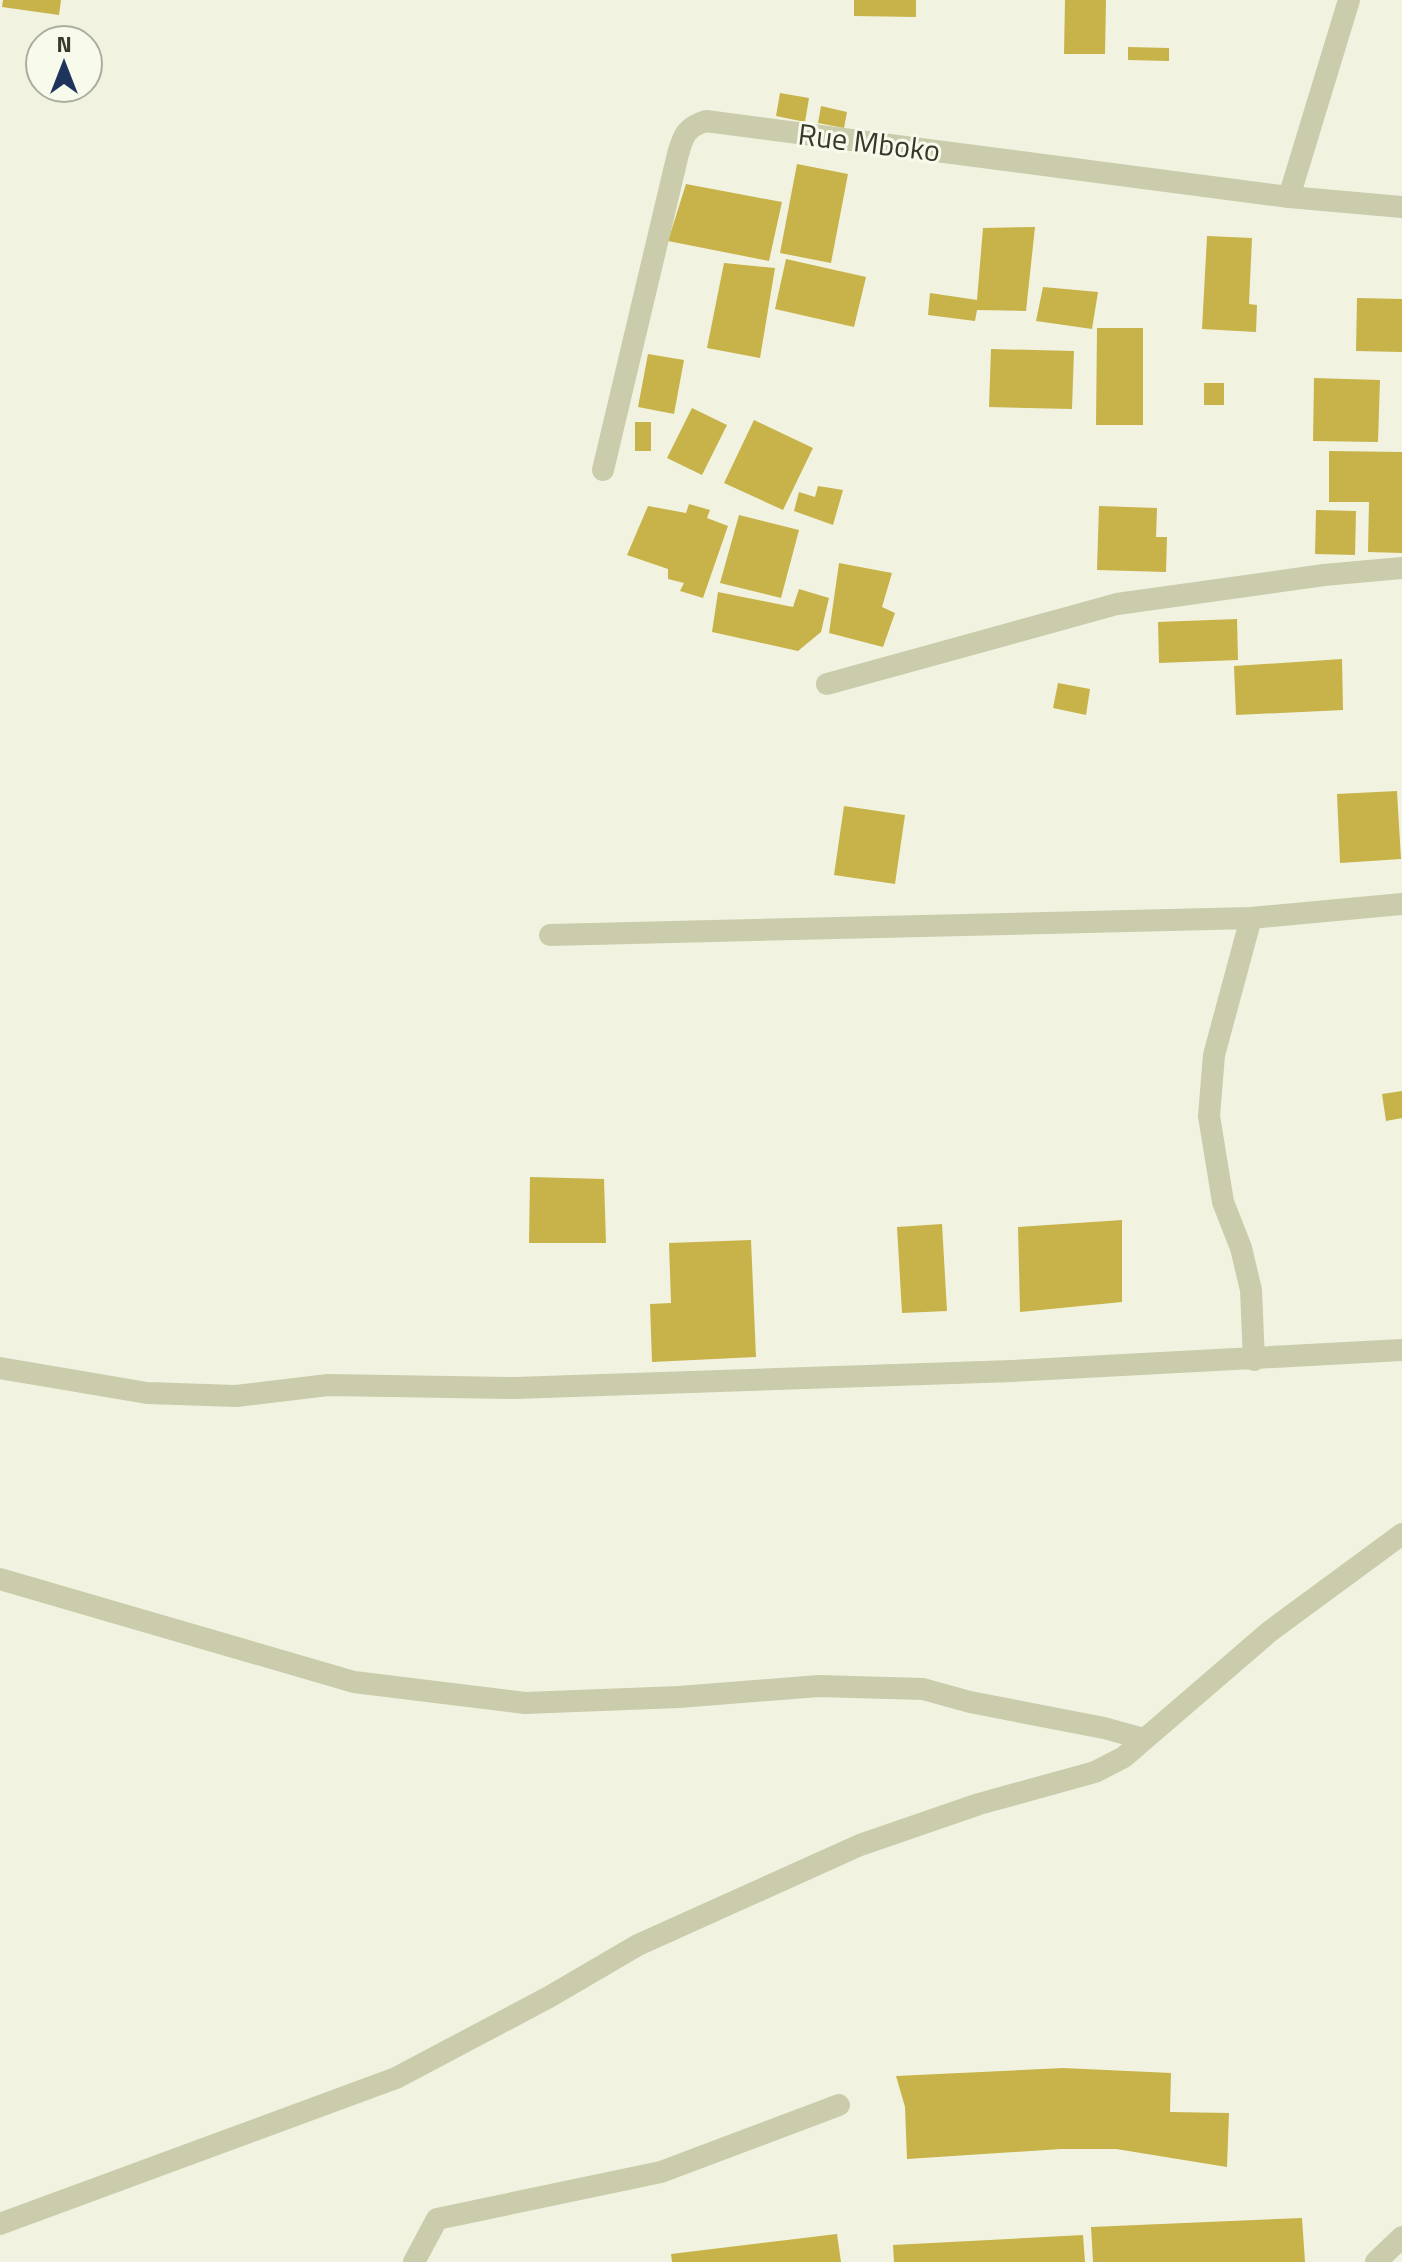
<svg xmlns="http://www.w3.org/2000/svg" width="1402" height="2262" viewBox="0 0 1402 2262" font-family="'Titillium Web',sans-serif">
  <rect width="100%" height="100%" fill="#f1f3e0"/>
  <path fill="#c7b34a" d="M3 0H61L59 15 2 7Z
    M854 0H916V17L854 16Z
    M1065 0H1106L1105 54H1064Z
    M1128 47 1169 48V61L1128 60Z
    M780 93 809 98 805 122 776 116Z
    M821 106 847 112 844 128 818 123Z
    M797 164 848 174 831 263 780 253Z
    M686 184 782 202 769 261 668 241Z
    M1035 227 1026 311 977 310 975 321 928 315 930 293 977 300 983 228Z
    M1207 236 1252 238 1249 304 1257 305 1256 332 1202 329Z
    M786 259 866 277 854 327 775 309Z
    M724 263 775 268 760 358 707 348Z
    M1043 287 1098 292 1092 329 1036 321Z
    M1357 298 1402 299V352L1356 351Z
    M1097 328H1143V425H1096Z
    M991 349 1074 351 1072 409 989 407Z
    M648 354 684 360 674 414 638 407Z
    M1314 378 1380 380 1378 442 1313 441Z
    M1204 383H1224V405H1204Z
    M692 408 727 425 702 475 667 458Z
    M754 420 813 448 783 510 724 483Z
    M635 422H651V451H635Z
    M1329 451 1402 452V553L1368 552 1369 502H1329Z
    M818 486 843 490 833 525 794 511 799 492 815 497Z
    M689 504 710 510 707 518 728 526 703 598 680 591 684 583 668 579V569L627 555 648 506 686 513Z
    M1099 506 1157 508 1156 537H1167L1166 572 1097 570Z
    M1316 510 1356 511 1355 555 1315 554Z
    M739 515 799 530 781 598 720 583Z
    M839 563 892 573 882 607 895 613 883 647 829 633Z
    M799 589 829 598 821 632 798 651 712 632 718 592 793 607Z
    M1237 619 1238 660 1159 663 1158 622Z
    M1342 659 1343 710 1236 715 1234 666Z
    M1058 683 1090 689 1086 715 1053 708Z
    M1397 791 1401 859 1340 863 1337 794Z
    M844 806 905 815 895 884 834 875Z
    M1402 1091V1118L1386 1121 1382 1094Z
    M530 1177 604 1179 606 1243H529Z
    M1122 1220V1302L1020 1312 1018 1227Z
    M942 1224 947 1311 902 1313 897 1227Z
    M751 1240 756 1357 652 1362 650 1304 671 1303 669 1243Z
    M1063 2068 1171 2073 1170 2112 1229 2113 1227 2167 1116 2149H1061L907 2159 905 2107 896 2076Z
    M1302 2218 1305 2262H1093L1091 2227Z
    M837 2234 841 2262H672L671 2254Z
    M1083 2235 1085 2262H894L893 2245Z"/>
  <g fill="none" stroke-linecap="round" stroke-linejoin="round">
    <path stroke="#caccab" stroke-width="22" d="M1289 197 1349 0
      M603 470 678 154C683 136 686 127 706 121L1289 197 1402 207
      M827 684 1117 604 1324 575 1402 568
      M1251 918 1214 1055 1209 1116 1223 1202 1241 1248 1251 1290 1254 1360
      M550 935 1251 918 1402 904
      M0 1368 147 1393 236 1396 328 1385 515 1388 1013 1371 1402 1350
      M0 1579 354 1682 525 1703 679 1697 819 1686 923 1689 970 1702 1104 1728 1144 1739
      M0 2224 396 2078 549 1997 638 1945 860 1845 979 1804 1095 1772 1124 1757 1269 1632 1402 1534
      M414 2262 437 2219 661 2172 839 2105
      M1376 2262 1402 2237"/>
  </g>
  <g text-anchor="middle" stroke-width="6" stroke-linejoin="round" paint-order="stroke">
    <g font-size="30" fill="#3a382a" stroke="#f8fbec">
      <text transform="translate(869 143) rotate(7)" y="10">Rue Mboko</text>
    </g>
  </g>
  <g transform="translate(64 64)"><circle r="38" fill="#f8fbec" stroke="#acad9e" stroke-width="2"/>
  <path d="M0-6L14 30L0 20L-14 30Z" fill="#1f335c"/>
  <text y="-12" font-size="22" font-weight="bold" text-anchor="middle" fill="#3a382a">N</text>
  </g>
</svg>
